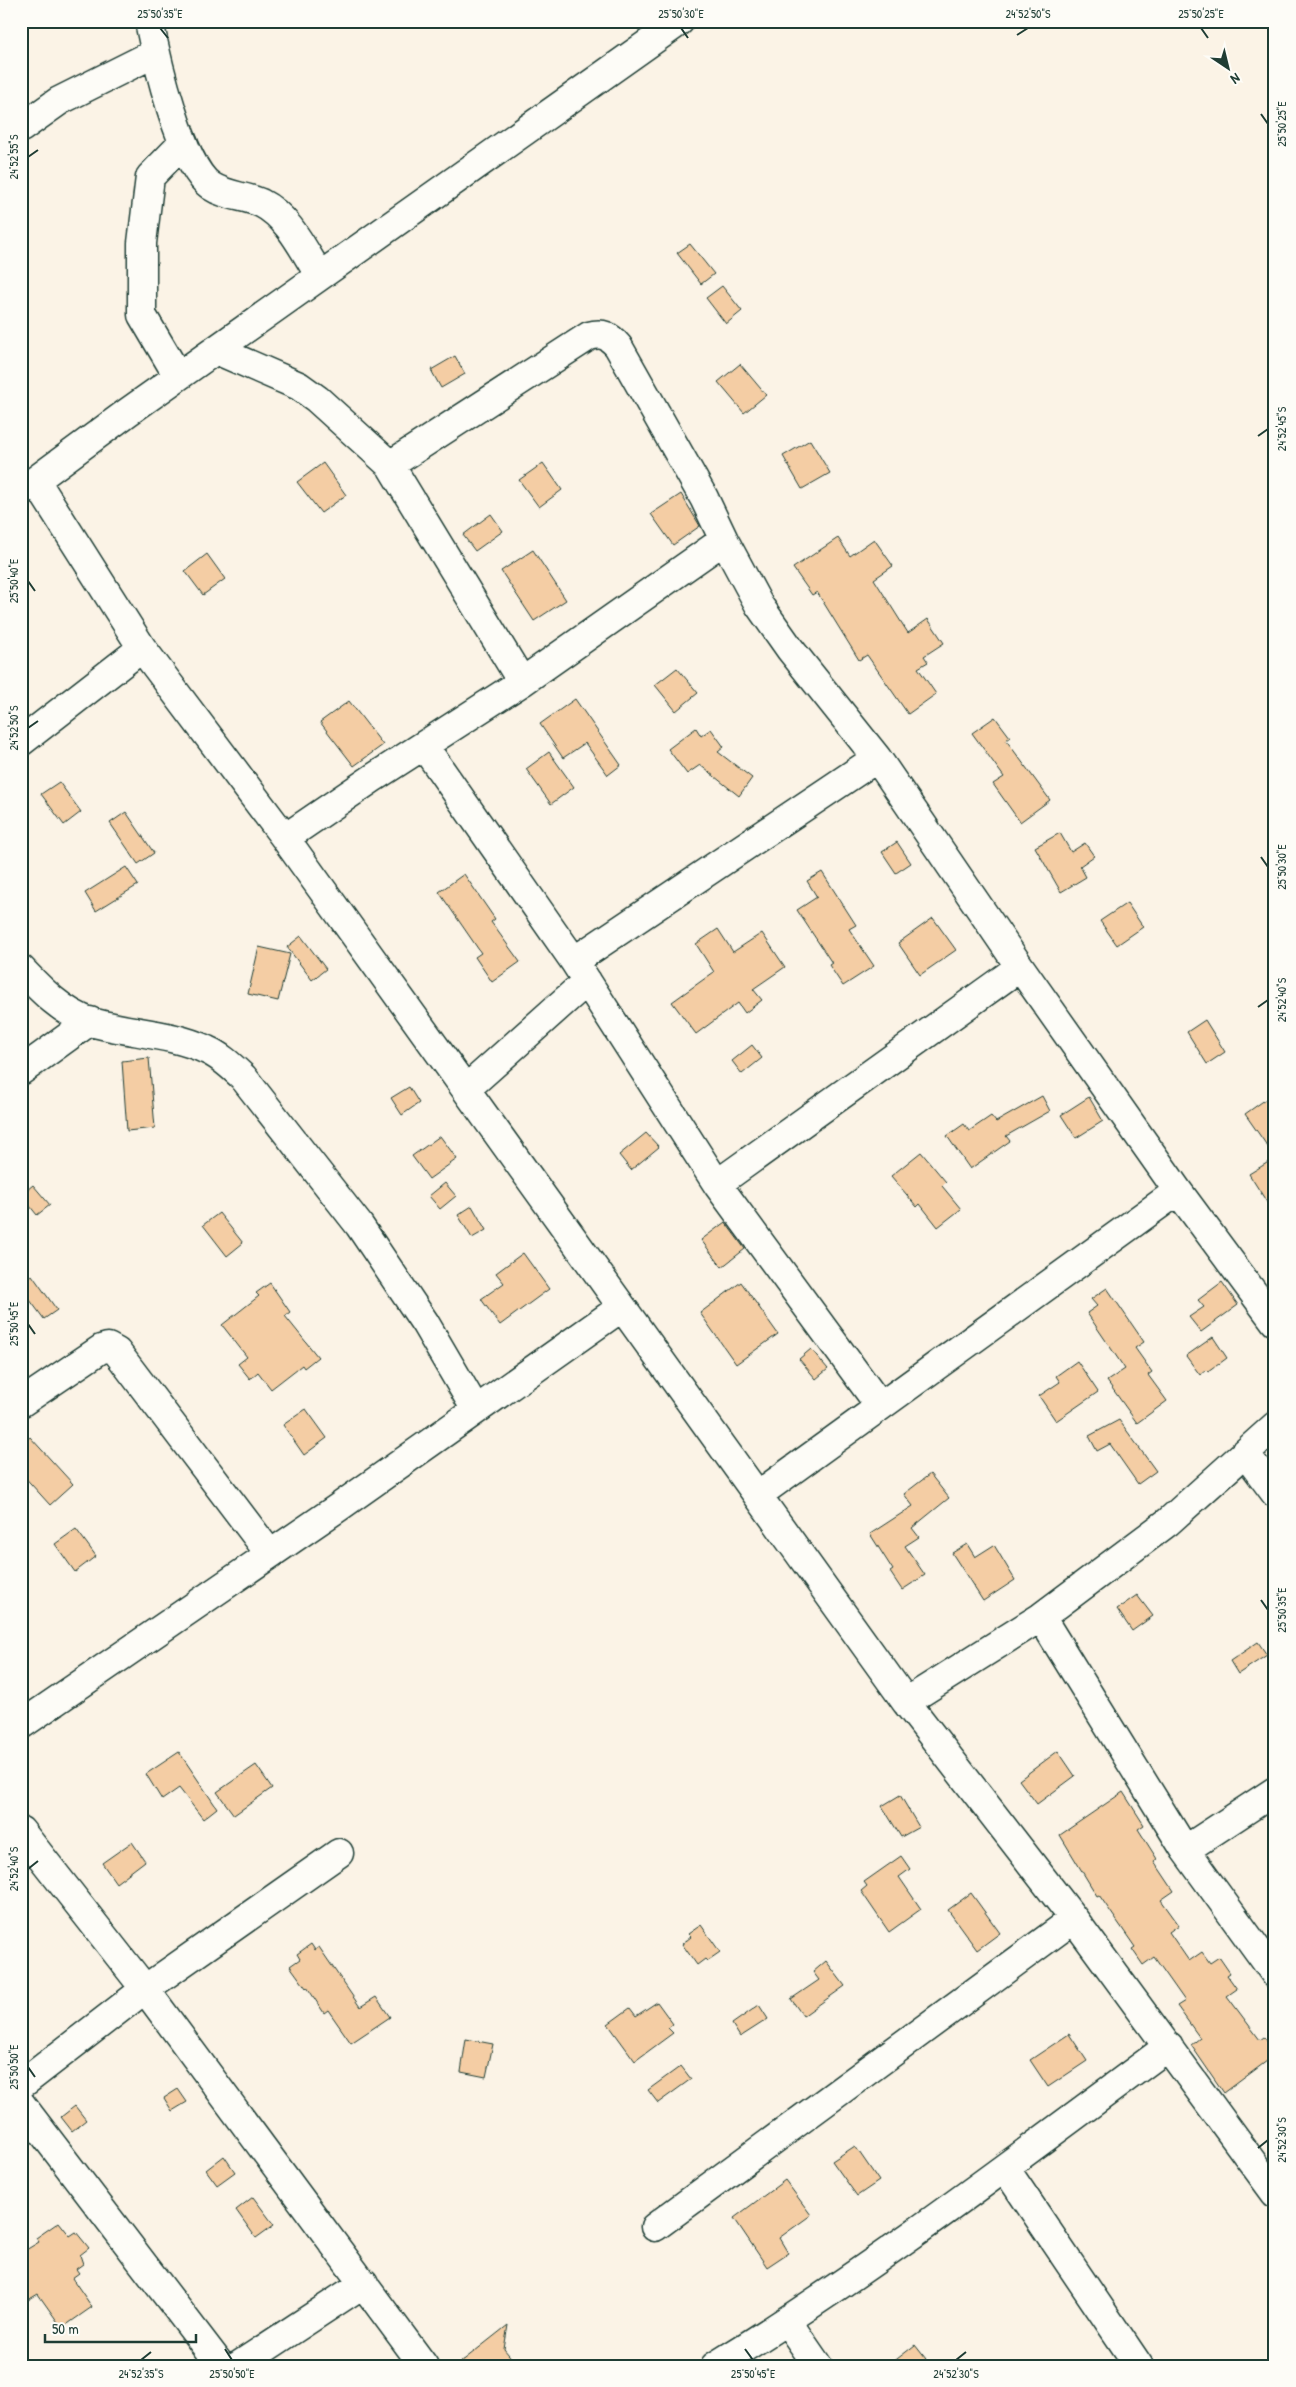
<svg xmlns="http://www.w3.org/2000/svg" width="1296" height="2387" viewBox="0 0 1296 2387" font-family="'Patrick Hand',sans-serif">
  <rect width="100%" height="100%" fill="#fbf3e6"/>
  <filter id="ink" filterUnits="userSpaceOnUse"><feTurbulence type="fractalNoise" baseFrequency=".02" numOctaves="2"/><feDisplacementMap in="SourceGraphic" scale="10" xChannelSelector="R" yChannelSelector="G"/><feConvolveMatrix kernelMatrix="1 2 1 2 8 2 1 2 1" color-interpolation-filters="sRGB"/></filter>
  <g filter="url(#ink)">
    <path fill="#f4cda4" stroke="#1f3d34" d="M690 244 714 274 701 284 677 253Z
      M722 286 742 311 726 324 706 298Z
      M455 356 465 374 441 388 431 370Z
      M740 364 766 395 744 413 718 382Z
      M810 440 830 473 802 489 783 456Z
      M323 463 346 495 321 513 297 482Z
      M543 463 562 490 539 507 519 480Z
      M681 494 700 526 673 545 651 514Z
      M491 514 503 531 475 551 463 535Z
      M838 538 850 556 874 539 893 566 874 579 908 633 928 619 944 643 924 656 928 662 918 668 936 694 908 714 867 655 859 660 817 592 812 595 793 568Z
      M533 550 566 600 534 621 501 571Z
      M207 554 225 579 203 595 185 571Z
      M677 668 698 693 676 711 655 685Z
      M575 699 621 765 608 775 585 743 563 758 540 724Z
      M349 701 383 745 354 766 320 722Z
      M995 717 1010 737 1006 740 1050 800 1020 822 993 784 1004 777 972 733Z
      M696 728 701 736 711 729 724 747 718 752 752 778 739 796 700 765 687 774 668 749Z
      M549 752 574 787 551 804 526 769Z
      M59 782 81 812 64 825 41 794Z
      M126 812 154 853 138 864 110 823Z
      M1060 833 1071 852 1085 843 1094 856 1080 866 1086 877 1061 892 1035 847Z
      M897 842 911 863 896 873 882 852Z
      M126 867 138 885 96 911 85 893Z
      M822 872 856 925 849 929 874 966 843 986 829 965 832 963 797 910 817 897 807 881Z
      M464 874 495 919 491 922 520 962 492 982 475 957 481 953 439 892Z
      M1127 903 1143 927 1117 945 1100 921Z
      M933 918 956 950 920 975 898 943Z
      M718 929 733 952 762 933 785 967 753 989 762 1000 745 1013 738 1003 696 1034 672 1002 714 972 696 944Z
      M301 936 326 969 312 980 287 947Z
      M259 947 290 954 278 1001 248 994Z
      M1205 1020 1225 1052 1207 1064 1187 1032Z
      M752 1045 762 1058 742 1074 732 1061Z
      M149 1058 155 1128 127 1131 122 1061Z
      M409 1087 419 1103 402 1115 391 1098Z
      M1042 1096 1050 1111 1006 1136 1010 1141 970 1169 947 1136 964 1124 969 1131 991 1116 996 1122Z
      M1089 1097 1103 1121 1076 1138 1061 1115Z
      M1269 1097 1275 1105V1157L1245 1114Z
      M646 1133 659 1147 631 1170 619 1155Z
      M440 1136 457 1159 429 1179 412 1156Z
      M921 1152 946 1182 942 1186 961 1209 938 1227 920 1204 917 1207 891 1176Z
      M1275 1158V1215L1249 1174Z
      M445 1183 456 1196 440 1209 429 1196Z
      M33 1185 50 1205 37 1215 21 1195Z
      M472 1206 486 1230 472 1238 458 1215Z
      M219 1213 243 1243 227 1256 203 1225Z
      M725 1222 745 1249 722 1267 701 1240Z
      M523 1253 549 1289 500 1325 481 1299 504 1283 496 1273Z
      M32 1275 57 1310 44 1319 21 1288V1283Z
      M741 1282 778 1334 736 1364 700 1313Z
      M1222 1282 1238 1305 1201 1332 1189 1317 1204 1307 1198 1300Z
      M270 1283 290 1312 285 1316 318 1357 304 1368 302 1365 271 1389 258 1372 250 1379 238 1364 247 1357 222 1325 259 1296 256 1293Z
      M1107 1288 1144 1342 1135 1348 1152 1372 1148 1375 1167 1401 1137 1423 1107 1381 1125 1369 1087 1313 1097 1306 1091 1299Z
      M1213 1337 1227 1358 1208 1372 1206 1370 1200 1375 1186 1356Z
      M811 1349 828 1369 816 1379 799 1359Z
      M1077 1361 1098 1392 1056 1421 1039 1396 1060 1382 1056 1376Z
      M306 1409 327 1438 304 1455 283 1425Z
      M1119 1420 1156 1471 1138 1484 1110 1444 1097 1451 1089 1436Z
      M30 1437 73 1484 50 1505 21 1473V1445Z
      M930 1474 949 1498 912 1528 919 1537 905 1546 925 1575 902 1590 890 1572 893 1570 870 1534 913 1506 904 1494Z
      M76 1529 96 1556 75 1572 55 1544Z
      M967 1544 975 1557 994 1545 1015 1580 983 1601 952 1553Z
      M1137 1595 1153 1616 1132 1631 1117 1609Z
      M1258 1642 1267 1655 1238 1674 1230 1661Z
      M1058 1751 1075 1776 1037 1804 1019 1780Z
      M179 1752 217 1808 203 1819 179 1788 162 1800 146 1774Z
      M256 1765 272 1788 234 1815 217 1792Z
      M1123 1792 1144 1825 1138 1829 1157 1859 1154 1861 1174 1891 1161 1900 1179 1925 1169 1932 1189 1961 1202 1952 1210 1963 1219 1957 1230 1973 1227 1975 1237 1989 1227 1996 1260 2040 1264 2037 1275 2052V2055L1224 2093 1191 2045 1200 2038 1177 2006 1185 2001 1154 1957 1143 1965 1132 1949 1135 1947 1099 1895 1097 1896 1060 1835Z
      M900 1795 919 1827 901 1837 882 1806Z
      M132 1842 145 1861 116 1883 102 1863Z
      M901 1856 910 1869 899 1877 921 1909 889 1932 861 1891 867 1886 864 1882Z
      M971 1893 1000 1933 977 1950 948 1910Z
      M701 1925 720 1952 707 1961 705 1959 697 1965 682 1944 691 1937 688 1934Z
      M311 1944 315 1950 319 1947 360 2007 376 1997 390 2017 351 2043 328 2010 324 2013 307 1987 306 1988 290 1966 300 1959 297 1954Z
      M826 1961 845 1986 803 2016 791 1999 819 1980 813 1972Z
      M657 2002 673 2024 668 2028 673 2033 635 2061 608 2024 630 2008 636 2016Z
      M759 2005 768 2019 740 2037 732 2024Z
      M1069 2034 1087 2061 1048 2087 1030 2060Z
      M466 2039 493 2044 486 2077 461 2072Z
      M681 2066 691 2079 658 2103 648 2090Z
      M178 2089 187 2102 172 2111 164 2098Z
      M75 2106 86 2120 72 2131 61 2117Z
      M855 2146 879 2181 857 2196 832 2161Z
      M224 2156 235 2172 217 2185 206 2170Z
      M785 2180 811 2215 779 2238 788 2253 767 2267 734 2218Z
      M253 2197 274 2225 256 2238 236 2210Z
      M59 2222 70 2236 76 2232 89 2248 80 2255 83 2264 76 2269 79 2273 72 2278 92 2307 62 2328 38 2294 28 2300 21 2288V2253L39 2242 36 2238Z
      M508 2325 504 2349 518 2366H456Z
      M915 2345 926 2359 917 2366H888Z"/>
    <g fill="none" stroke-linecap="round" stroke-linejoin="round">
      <g stroke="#1f3d34" stroke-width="31">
        <path id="minor" d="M149 21C156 57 181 166 211 186 226 196 245 196 261 203 289 217 304 251 320 276
          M21 128 59 101 155 53
          M216 350 299 386 317 399 390 465 522 682
          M178 376 142 315V243L150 177 183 143
          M390 465 589 336C603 332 609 336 618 346L704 498 724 540 759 605 790 649 877 758 1020 967 1178 1191 1275 1322
          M36 481 142 648 285 838 906 1702 1074 1919 1275 2193
          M21 491 128 412 680 21
          M21 742 142 648
          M424 746 574 961 717 1184 880 1406
          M285 838 373 778 522 682 724 540
          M574 961 877 758
          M21 969C41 990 63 1013 91 1022 129 1033 171 1033 207 1050 221 1056 232 1067 243 1077L359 1225 425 1323 476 1410
          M21 1071 90 1021
          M466 1089 587 981
          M717 1184 1020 967
          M21 1403 101 1349 108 1347 117 1352 270 1554
          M1245 1453 1275 1493
          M758 1495 1178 1191
          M1041 1617 1185 1850 1275 1974
          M906 1702 1041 1617 1168 1522 1275 1426
          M21 1725 339 1507 622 1307
          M21 1831 145 1989 21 2085
          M1185 1850 1275 1791
          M339 1853 145 1989 424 2366
          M21 2104 221 2366
          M1005 2168 1139 2366
          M655 2227 1074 1919
          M787 2321 818 2366
          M238 2366 364 2283
          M715 2366C873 2269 1020 2156 1169 2046"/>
      </g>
      <use href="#minor" stroke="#fdfcf7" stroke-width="28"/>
    </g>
  </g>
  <path fill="none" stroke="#1f3d34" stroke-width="2" d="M160 28 168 38M681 28 688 38M1201 28 1208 38M1017 35 1028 28M1261 114 1268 124M28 157 38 150M1258 436 1268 429M28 581 35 591M28 728 38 721M1261 857 1268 867M1258 1007 1268 1000M28 1324 35 1334M1261 1600 1268 1610M28 1869 38 1861M28 2067 35 2077M1258 2148 1268 2140M225 2349 232 2360M745 2349 753 2360M141 2360 151 2352M956 2360 966 2352"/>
  <rect width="1296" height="2387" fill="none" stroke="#fdfcf7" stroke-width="55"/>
  <g transform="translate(1228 68) rotate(145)" stroke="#fdfcf7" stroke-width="4" paint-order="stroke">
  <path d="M0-4L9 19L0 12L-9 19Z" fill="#1f3d34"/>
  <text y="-8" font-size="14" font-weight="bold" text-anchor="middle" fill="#1f3d34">N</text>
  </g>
  <path d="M45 2334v8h151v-8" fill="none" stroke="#1f3d34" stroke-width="2.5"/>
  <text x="52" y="2334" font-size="15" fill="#1f3d34" stroke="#fdfcf7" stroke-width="4" paint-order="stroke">50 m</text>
  <rect x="28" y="28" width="1240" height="2332" fill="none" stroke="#1f3d34" stroke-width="2"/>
  <g font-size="12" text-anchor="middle" fill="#1f3d34">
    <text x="160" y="18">25°50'35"E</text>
    <text x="681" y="18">25°50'30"E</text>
    <text x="1028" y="18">24°52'50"S</text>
    <text x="1201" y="18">25°50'25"E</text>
    <text transform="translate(1282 124) rotate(-90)" y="4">25°50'25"E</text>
    <text transform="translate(14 157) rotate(-90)" y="4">24°52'55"S</text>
    <text transform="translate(1282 429) rotate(-90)" y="4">24°52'45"S</text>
    <text transform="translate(14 581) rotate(-90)" y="4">25°50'40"E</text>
    <text transform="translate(14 728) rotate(-90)" y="4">24°52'50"S</text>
    <text transform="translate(1282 867) rotate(-90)" y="4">25°50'30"E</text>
    <text transform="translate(1282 1000) rotate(-90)" y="4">24°52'40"S</text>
    <text transform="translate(14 1324) rotate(-90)" y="4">25°50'45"E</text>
    <text transform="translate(1282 1610) rotate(-90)" y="4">25°50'35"E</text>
    <text transform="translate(14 1869) rotate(-90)" y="4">24°52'40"S</text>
    <text transform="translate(14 2067) rotate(-90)" y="4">25°50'50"E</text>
    <text transform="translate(1282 2140) rotate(-90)" y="4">24°52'30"S</text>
    <text x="141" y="2378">24°52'35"S</text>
    <text x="232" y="2378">25°50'50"E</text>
    <text x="753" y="2378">25°50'45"E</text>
    <text x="956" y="2378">24°52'30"S</text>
  </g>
</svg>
